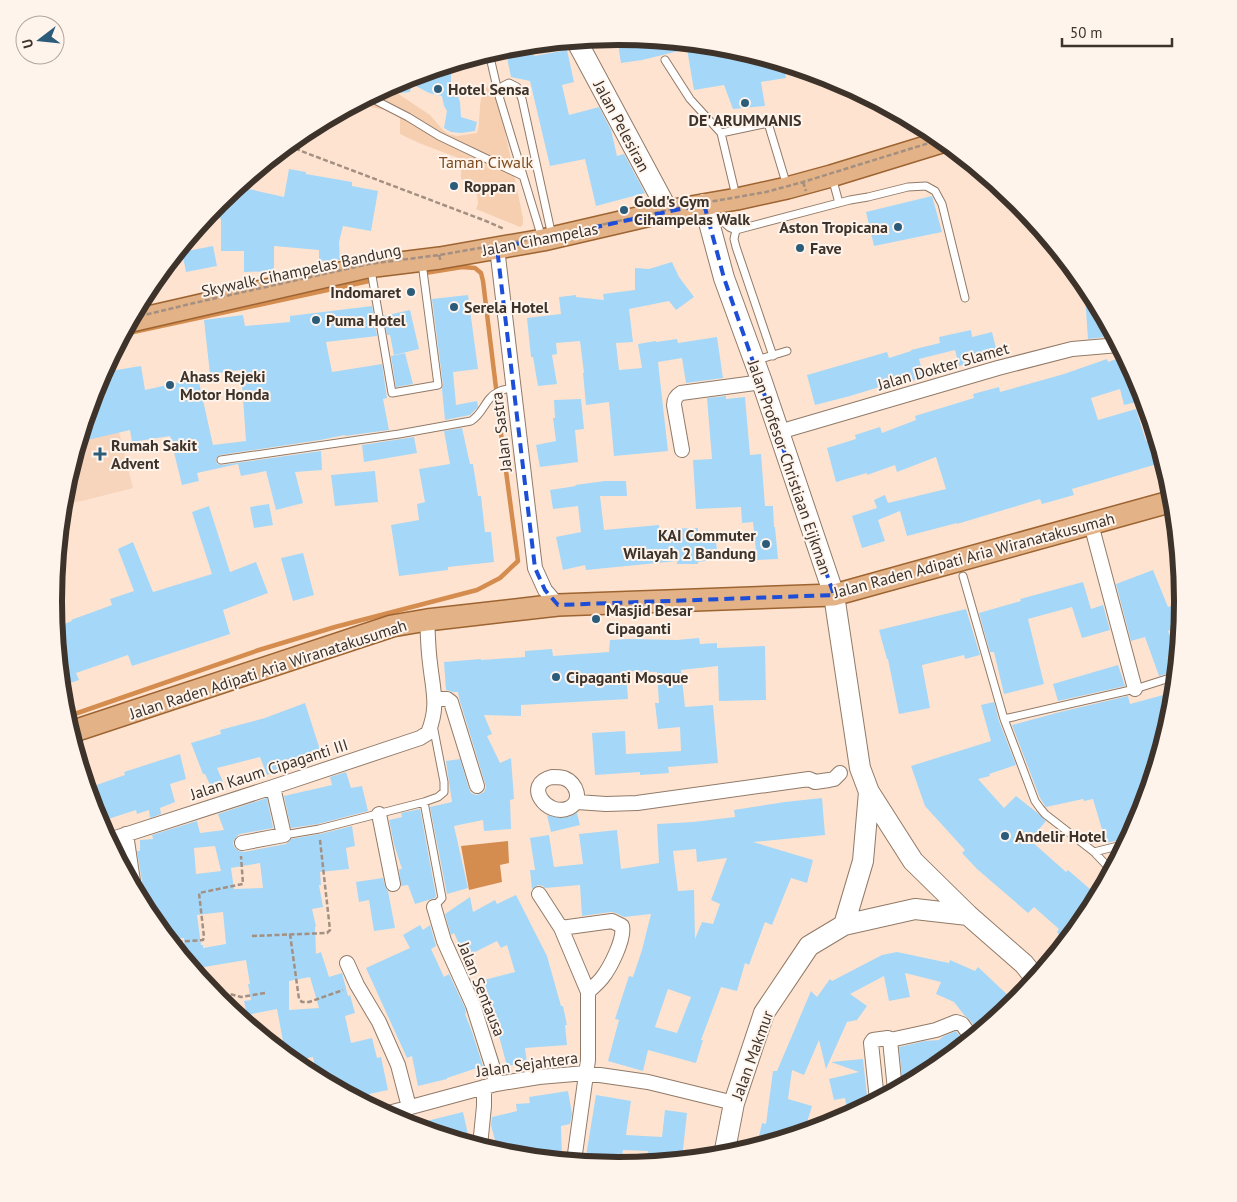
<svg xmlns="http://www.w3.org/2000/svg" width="1237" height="1202" viewBox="0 0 1237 1202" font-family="'PT Sans',sans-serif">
  <rect width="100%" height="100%" fill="#fee4d0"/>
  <path fill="#f6d5bc" d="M108 364 116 420 133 488 82 501 63 504 65 491 97 385Z"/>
  <path fill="#f6ceb0" d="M489 85H492L495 87 497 92 523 218V224L522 226 520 227 476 209 478 203 476 185 461 179V159L419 143 400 134V118L389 111 357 104 388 87 430 115 442 129 448 134 457 136 477 133C478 129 479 125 479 120 481 107 478 95 489 85Z"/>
  <path fill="#d48c4f" d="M508 841 509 863 500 865 502 882 469 890 461 846Z"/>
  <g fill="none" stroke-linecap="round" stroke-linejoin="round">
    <path stroke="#d48c4f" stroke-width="4.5" d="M425 273 462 267 475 268 481 273 483 281 496 388
      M124 334 369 281
      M66 717 259 650 335 627 477 590 500 578 518 561 496 396"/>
  </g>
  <path fill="#a5d7f8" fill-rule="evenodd" d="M624 37 729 47 783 63 786 78 761 82 765 106 733 109 724 85 694 90 687 49 642 60 621 63 617 38Z
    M531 45 534 56 567 50 574 82 562 85 569 115 599 107 611 130 617 156 624 154 645 193 596 206 585 159 550 166 530 81 511 77 505 48Z
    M451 65V84L456 91 460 102 461 117 477 122 475 131 461 133 451 132 444 128 447 111 444 106 442 96 429 93 412 84 410 92 400 93 396 83 403 79Z
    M289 169 306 172V174L352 182V186L378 191 371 231 343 226 339 242 340 260 319 261V250L274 246V271L244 272V251H221V219L209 214 219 201 255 172 249 189 284 197Z
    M932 196 942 232 874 246 866 212Z
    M213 246 217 266 186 272 182 252Z
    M672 262 679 277 694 297 676 310 669 301 629 309 633 342 616 343 619 370 642 368 638 344 656 341V342L677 339 678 343 717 337 723 378 686 383 682 358 658 362 668 451 614 456 609 402 586 405 583 373H584L580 341 556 343 557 354 552 355 557 384 538 386 533 357H531L527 318 561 314 559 297 576 295V297L604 300 603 294 635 290V268L649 269Z
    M1084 282 1088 287 1114 336 1088 339Z
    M468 295 478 369 453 372 456 405 477 401 478 407 470 415 445 420 442 389 443 384 432 299Z
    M372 306 377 336 326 342 332 372 382 364 387 398 383 399 389 430 345 436V435L320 440 220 455 216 459 217 464 222 465 321 451 322 470 295 472 303 503 276 510 266 471 241 476 238 464 197 473 199 481 182 485 170 436 132 442 130 430 79 442 97 385 104 372 141 366 145 390 198 378 213 445 246 441 241 370 210 374 204 320 243 315 245 326 290 322V316Z
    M410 310 419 349 394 355 390 335H387L384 316Z
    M971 330 972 337 992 332 998 356 959 366 955 350 919 359 924 377 900 385 899 381 850 396 815 405 807 375 887 352 889 358 911 351V350L940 343 939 337Z
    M405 353 413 384 396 387 391 356Z
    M1125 356 1140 385 1145 400 1124 405 1120 389 1091 398 1098 420 1136 409 1146 441 1156 436 1164 462 1072 489 1074 495 1042 504 1040 499 957 524V523L907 536 900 511 878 520 885 541 862 548 852 516 877 508 874 500 885 495 888 503 946 489 936 457 897 472 895 465 867 475V473L836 482 827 448 856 439 855 435 880 427 882 433 916 420 915 416 974 398 973 394 999 387 1000 392 1064 374 1107 359 1108 362Z
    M726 396V399L745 397 750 455 761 454 765 506H773L774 527H775L778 559 757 560 753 522 742 523 741 507 696 509 693 460 712 459 707 398Z
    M581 399 584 429 575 430 578 462 540 467 536 445 556 441 553 418H555L554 400Z
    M462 428 470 464H473L478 496H481L485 532H491L494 562 448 567V570L399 576 391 525 419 520 417 504 425 502 419 469 450 464 444 431Z
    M414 437 417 453 364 462 362 445Z
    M375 471 378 502 335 506 331 475Z
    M605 481H626L627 496H600L604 530 659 525V529L698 528V536L715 534 718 559 698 562V564H677V561L586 570 585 565 563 570 556 537 581 532 578 506 553 509 550 490 576 486 575 485Z
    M269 504 273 525 254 528 250 507Z
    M209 506 230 572 256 562 268 593 223 610 230 634 132 666 128 655 76 673 79 680 62 686 56 627 72 621 71 620 112 605 110 599 134 591 118 549 133 542 153 592 212 574 192 512Z
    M303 553 314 595 293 601 281 558Z
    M1153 570 1168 607 1183 602 1181 623 1173 625 1174 629 1168 631 1178 656 1176 671 1159 676 1145 637 1131 641 1116 584Z
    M1083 582 1091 609 1103 605 1110 630 1082 638 1072 607 1028 619 1044 684 1004 694 994 652H990L979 613 1021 601 1020 599Z
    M966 609 980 655 965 659 964 655 922 665 930 708 899 714 888 659H887L879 630Z
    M699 638 700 644 717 643V648L765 646 766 700 719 701 718 666 681 670 685 707 713 705 718 763 668 767 669 773 640 775V772L595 775 592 733 625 731 626 754 681 751 680 727 658 729 655 703H659L657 672 626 671 628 699 521 705V716L484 715 492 734 487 736 500 763 511 758 514 799 510 800 511 829 484 831 483 820 454 826 468 888 447 894 430 807 452 802 446 761 460 759 469 789 471 793 476 795 480 794 484 792 486 787 485 783 459 698 458 692H453L446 690 444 662 481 659V660L525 657V651L552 649 553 656 609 652 610 640 629 639 677 640Z
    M1118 665 1125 686 1058 701 1053 684Z
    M1175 682 1172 711 1140 817 1128 839H1125L1106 843 1093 799 1084 801 1083 799 1046 807 1040 798 1012 725 1060 712 1128 696 1130 704 1167 694 1163 686Z
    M994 702 999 721 1016 765 989 774 990 776 978 779 1004 808 1016 796 1035 811 1046 821 1030 840 1066 872 1068 870 1098 896 1088 915 1065 943 1057 932 1059 929 1034 907 1028 913 977 869 962 853 965 850 925 806 911 766 991 741 981 705Z
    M305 703 322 756 267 775 260 757 217 768 223 782 211 787 205 774H203L191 743 221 734 220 730 265 718Z
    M180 754 186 779 170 784 175 802 160 808 161 814 150 818 149 810 137 814 136 810 99 822 97 817 88 788 125 775 124 772Z
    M346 772 351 788 362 786 368 811 318 824 291 828 284 796 332 785 330 777Z
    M267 798 273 828 240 834 237 836 234 840 233 844 235 848 239 851 244 852 286 844 289 842 291 839 320 834 352 826 355 846 346 848 349 869 320 872 321 885H319L323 907 312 909 316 926 315 927 316 954 321 952 329 977 342 973 348 996 350 995 355 1013 345 1016 351 1043 372 1038 377 1058 381 1057 388 1090 369 1094 371 1099 362 1101 319 1078 317 1076 313 1057 294 1061 272 1043 283 1041 277 1009 247 1015 244 1001 251 1000 248 984H250L246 960 204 967 205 983 185 959 184 938 169 939 149 915 139 895 142 892 143 887 137 851H140V840L153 839 152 835 197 821 200 833 224 830 218 814ZM215 846 221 871 196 874 194 848ZM260 863 263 888 234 889 231 868ZM223 912 226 944 203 948V945H201L197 915ZM310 977 319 1008 289 1010V981Z
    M822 798 825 835 753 842 813 860 807 883 791 878 772 925 765 922 749 965 745 963 737 991 721 987 701 1040H703L696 1063 648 1050 643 1071 608 1061 619 1020 615 1019 629 976 633 977 642 950 651 914 624 917 616 913 611 912 582 916 580 885 545 888 543 886 538 885 532 889 530 870H535L530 838 549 835 554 867 583 864 579 834 617 830 621 869 659 863 657 824 693 822 735 817 734 810 785 802ZM696 849 697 862 727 858 711 900 720 904 713 924 702 922 695 939 694 890 678 891 673 851ZM668 989 691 997 677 1033 655 1027Z
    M420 809 436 896 435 898 415 904 408 885 401 886 399 869H402L394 844 389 820 402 817 401 813Z
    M577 813 580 825 551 832 547 815 562 818 571 816Z
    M383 878 385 886 388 891 395 928 374 931 369 900 359 902 356 882Z
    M516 895 547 956 561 1006H563L567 1025H565L567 1045 525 1048 527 1063 507 1066 484 980 515 972 507 945 501 948 497 941 465 957 454 933 451 935 445 914 470 897 473 912 495 900 497 904Z
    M420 925 423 930 430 925 436 946 431 949 444 977 449 974 465 1008 466 1013 465 1014 471 1029 483 1066 447 1078V1079L418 1086 412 1056 407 1058 366 968 410 948 403 935Z
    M897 952 949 963 950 960 975 971 978 967 1013 1000 996 1019 979 1032 969 1019 965 1016 954 1002 936 994 941 982 905 973 910 997 889 1001 884 976 850 994 867 1006 857 1020 847 1022 826 1069 819 1040 804 1075 792 1070 788 1099 812 1106 804 1132 757 1146 762 1123 766 1124 773 1071H777L811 991 817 997 830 979 832 981 882 955Z
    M956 1031 965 1043 950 1056 948 1054 933 1066V1070L915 1071V1080L903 1086 899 1047 925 1041 939 1040 944 1036Z
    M863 1059 868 1105 848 1116 845 1098 834 1100 829 1079 859 1072 831 1062Z
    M568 1091 572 1114 570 1124 561 1126 562 1160 508 1155 498 1152 491 1125 492 1117 517 1111 516 1104 530 1103 529 1097Z
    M596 1095 631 1101 626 1135 662 1137 665 1110 687 1113 682 1159 646 1163 648 1151 623 1150 621 1165 585 1162Z
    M463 1112 470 1143 411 1125Z"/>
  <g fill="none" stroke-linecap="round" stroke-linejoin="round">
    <g stroke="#917a68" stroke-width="9">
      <path id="lane" d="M489 53 499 96 542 238
        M665 60 690 99 721 133 768 123 787 186
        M500 96 503 86 509 83 517 87 522 99 552 236
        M369 97 408 117 439 136 523 176
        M721 133 736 196
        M832 177 839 203
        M712 212 729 227 736 230 850 200 868 197 908 187 926 186 935 191 942 204 965 298
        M736 230 734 239 736 247 773 356
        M371 270 392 393 438 385 422 263
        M757 360 787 351
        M221 460 399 434 471 421C484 413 485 398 498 392 503 389 508 389 513 388
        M963 576 1004 719 1035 801 1040 808 1045 814 1094 852 1112 871
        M1004 719 1135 689 1176 676
        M424 802 442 898 434 907
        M284 835 319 829 424 802 438 797 444 792V782L433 725
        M1094 852 1126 844"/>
    </g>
    <g stroke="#917a68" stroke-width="16">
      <path id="street" d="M497 248 535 568 545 590 558 605
        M779 432 998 368 1072 349 1119 345
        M682 450 674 405C674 399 676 396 681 393L762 382
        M1091 524 1135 689
        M435 699H447L451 702 477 786
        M552 777C556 777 560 777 564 778 577 783 583 801 569 808 547 818 522 784 552 777Z
        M577 802 606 804 637 803 809 779 815 782 829 780 834 779 840 773
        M379 814 393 884
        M126 834 134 888
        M109 840 273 787 420 738 428 733C439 706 433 691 430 663 428 649 428 634 427 620
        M242 843 284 835 273 787
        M539 894 561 928 588 992V1060L574 1161
        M434 907 444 941 473 1005 492 1065 496 1084
        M561 928 612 921 622 926C625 939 610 968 602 978 598 983 592 988 588 992
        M347 963 357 985 379 1022 398 1065 409 1107
        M890 1040 936 1030 956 1022 962 1024 972 1038
        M877 1100 871 1043 873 1040 888 1038 890 1040 895 1090
        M385 1114 496 1084 539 1077 586 1073 648 1082 734 1103
        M480 1146 484 1106V1087"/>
    </g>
    <g stroke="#917a68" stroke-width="22">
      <path id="secondary" d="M576 40 668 211
        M704 204 724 278 762 382 834 595 860 768 869 792 913 861 968 915 1024 964 1036 979
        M844 925 863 861 869 792
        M724 1155 734 1103 764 1013 809 946 844 925 915 909 968 915"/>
    </g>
    <g stroke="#9d6432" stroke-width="24">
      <path id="primary" d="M131 321 367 267 440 258 543 240 668 211 737 199 787 188 831 176 945 141
        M71 732 392 626 427 620 558 605 834 595 1173 501"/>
    </g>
    <path stroke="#a39082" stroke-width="2.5" stroke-dasharray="5 2.5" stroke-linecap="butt" d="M289 144 301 151 486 221 504 229
      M290 934 299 999 302 1002H309L343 990
      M252 936 327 933 330 930 320 840
      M176 948V942L203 940 204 937 199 893 243 884 241 856
      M216 997 230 994 241 997 265 993"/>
    <use href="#lane" stroke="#fff" stroke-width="7"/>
    <use href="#street" stroke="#fff" stroke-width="14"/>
    <use href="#secondary" stroke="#fff" stroke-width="20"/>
    <use href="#primary" stroke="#e3b286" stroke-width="21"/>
    <path stroke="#a39082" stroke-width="2.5" stroke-dasharray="5 2.5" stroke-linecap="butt" d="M803 182 806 191
      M439 255 441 262
      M132 318 194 303 369 264 439 255 555 235 686 206 766 192 803 182 942 139"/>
  </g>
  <path fill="none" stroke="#1d4ed8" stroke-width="4" stroke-dasharray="10 6" stroke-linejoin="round" d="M704 204 724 278 834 595 558 605 545 590 535 568 497 248Z"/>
  <g fill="#2b5c7a" stroke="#fff4ec" stroke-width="2">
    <circle cx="438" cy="89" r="5"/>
    <circle cx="745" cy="103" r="5"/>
    <circle cx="454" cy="186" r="5"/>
    <circle cx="624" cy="210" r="5"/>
    <circle cx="898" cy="227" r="5"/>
    <circle cx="800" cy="248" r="5"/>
    <circle cx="411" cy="292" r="5"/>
    <circle cx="454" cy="307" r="5"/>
    <circle cx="316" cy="320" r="5"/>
    <circle cx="170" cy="385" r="5"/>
    <path d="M97.5 446.5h5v5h5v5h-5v5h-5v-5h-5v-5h5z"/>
    <circle cx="766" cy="544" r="5"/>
    <circle cx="596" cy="619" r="5"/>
    <circle cx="556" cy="677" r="5"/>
    <circle cx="1005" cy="836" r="5"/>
  </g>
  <g text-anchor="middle" stroke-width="4" stroke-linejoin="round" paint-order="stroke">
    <g font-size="16" font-weight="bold" fill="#3d332b" stroke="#fff4ec" text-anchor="start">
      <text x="448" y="95">Hotel Sensa</text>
      <text x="745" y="126" text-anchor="middle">DE' ARUMMANIS</text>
      <text x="464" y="192">Roppan</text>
      <text x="634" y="207">Gold's Gym<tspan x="634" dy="18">Cihampelas Walk</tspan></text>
      <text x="888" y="233" text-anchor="end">Aston Tropicana</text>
      <text x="810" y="254">Fave</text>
      <text x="401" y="298" text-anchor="end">Indomaret</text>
      <text x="464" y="313">Serela Hotel</text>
      <text x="326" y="326">Puma Hotel</text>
      <text x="180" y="382">Ahass Rejeki<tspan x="180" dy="18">Motor Honda</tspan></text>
      <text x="111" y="451">Rumah Sakit<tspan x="111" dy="18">Advent</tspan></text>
      <text x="756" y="541" text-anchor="end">KAI Commuter<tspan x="756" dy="18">Wilayah 2 Bandung</tspan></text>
      <text x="606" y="616">Masjid Besar<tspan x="606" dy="18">Cipaganti</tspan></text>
      <text x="566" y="683">Cipaganti Mosque</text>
      <text x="1015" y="842">Andelir Hotel</text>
    </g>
    <g font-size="16" fill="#3d332b" stroke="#fff4ec">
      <text transform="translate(622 126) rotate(62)" y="6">Jalan Pelesiran</text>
      <text transform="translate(540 239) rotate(-11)" y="6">Jalan Cihampelas</text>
      <text transform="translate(301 270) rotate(-12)" y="6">Skywalk Cihampelas Bandung</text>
      <text transform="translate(943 366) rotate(-16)" y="6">Jalan Dokter Slamet</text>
      <text transform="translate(501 432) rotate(-97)" y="6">Jalan Sastra</text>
      <text transform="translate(790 467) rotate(71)" y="6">Jalan Profesor Christiaan Eijkman</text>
      <text transform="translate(974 555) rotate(-15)" y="6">Jalan Raden Adipati Aria Wiranatakusumah</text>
      <text transform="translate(268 669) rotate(-18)" y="6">Jalan Raden Adipati Aria Wiranatakusumah</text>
      <text transform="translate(269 769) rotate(-18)" y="6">Jalan Kaum Cipaganti III</text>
      <text transform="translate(482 989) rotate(68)" y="6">Jalan Sentausa</text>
      <text transform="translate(752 1055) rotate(-70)" y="6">Jalan Makmur</text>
      <text transform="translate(527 1064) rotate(-8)" y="6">Jalan Sejahtera</text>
    </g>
    <g font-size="16" fill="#7c4b1f" stroke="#fff4ec">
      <text x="486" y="168">Taman Ciwalk</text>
    </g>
  </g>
  <path d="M0 0H1237V1202H0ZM62 601a556 556 0 1 1 1112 0a556 556 0 1 1-1112 0Z" fill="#fff4ec" fill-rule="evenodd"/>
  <path fill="none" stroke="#3d332b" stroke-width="6" d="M62 601a556 556 0 1 1 1112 0a556 556 0 1 1-1112 0Z"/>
  <g transform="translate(40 40) rotate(254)"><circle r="24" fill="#fff4ec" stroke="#b1a79f"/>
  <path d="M0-4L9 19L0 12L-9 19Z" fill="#2b5c7a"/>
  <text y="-8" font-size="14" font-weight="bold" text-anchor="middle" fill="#3d332b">U</text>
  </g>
  <path d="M1062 38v8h110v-8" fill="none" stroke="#3d332b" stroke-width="2.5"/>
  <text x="1070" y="38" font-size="15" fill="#3d332b" stroke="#fff4ec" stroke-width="4" paint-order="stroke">50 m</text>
</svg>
